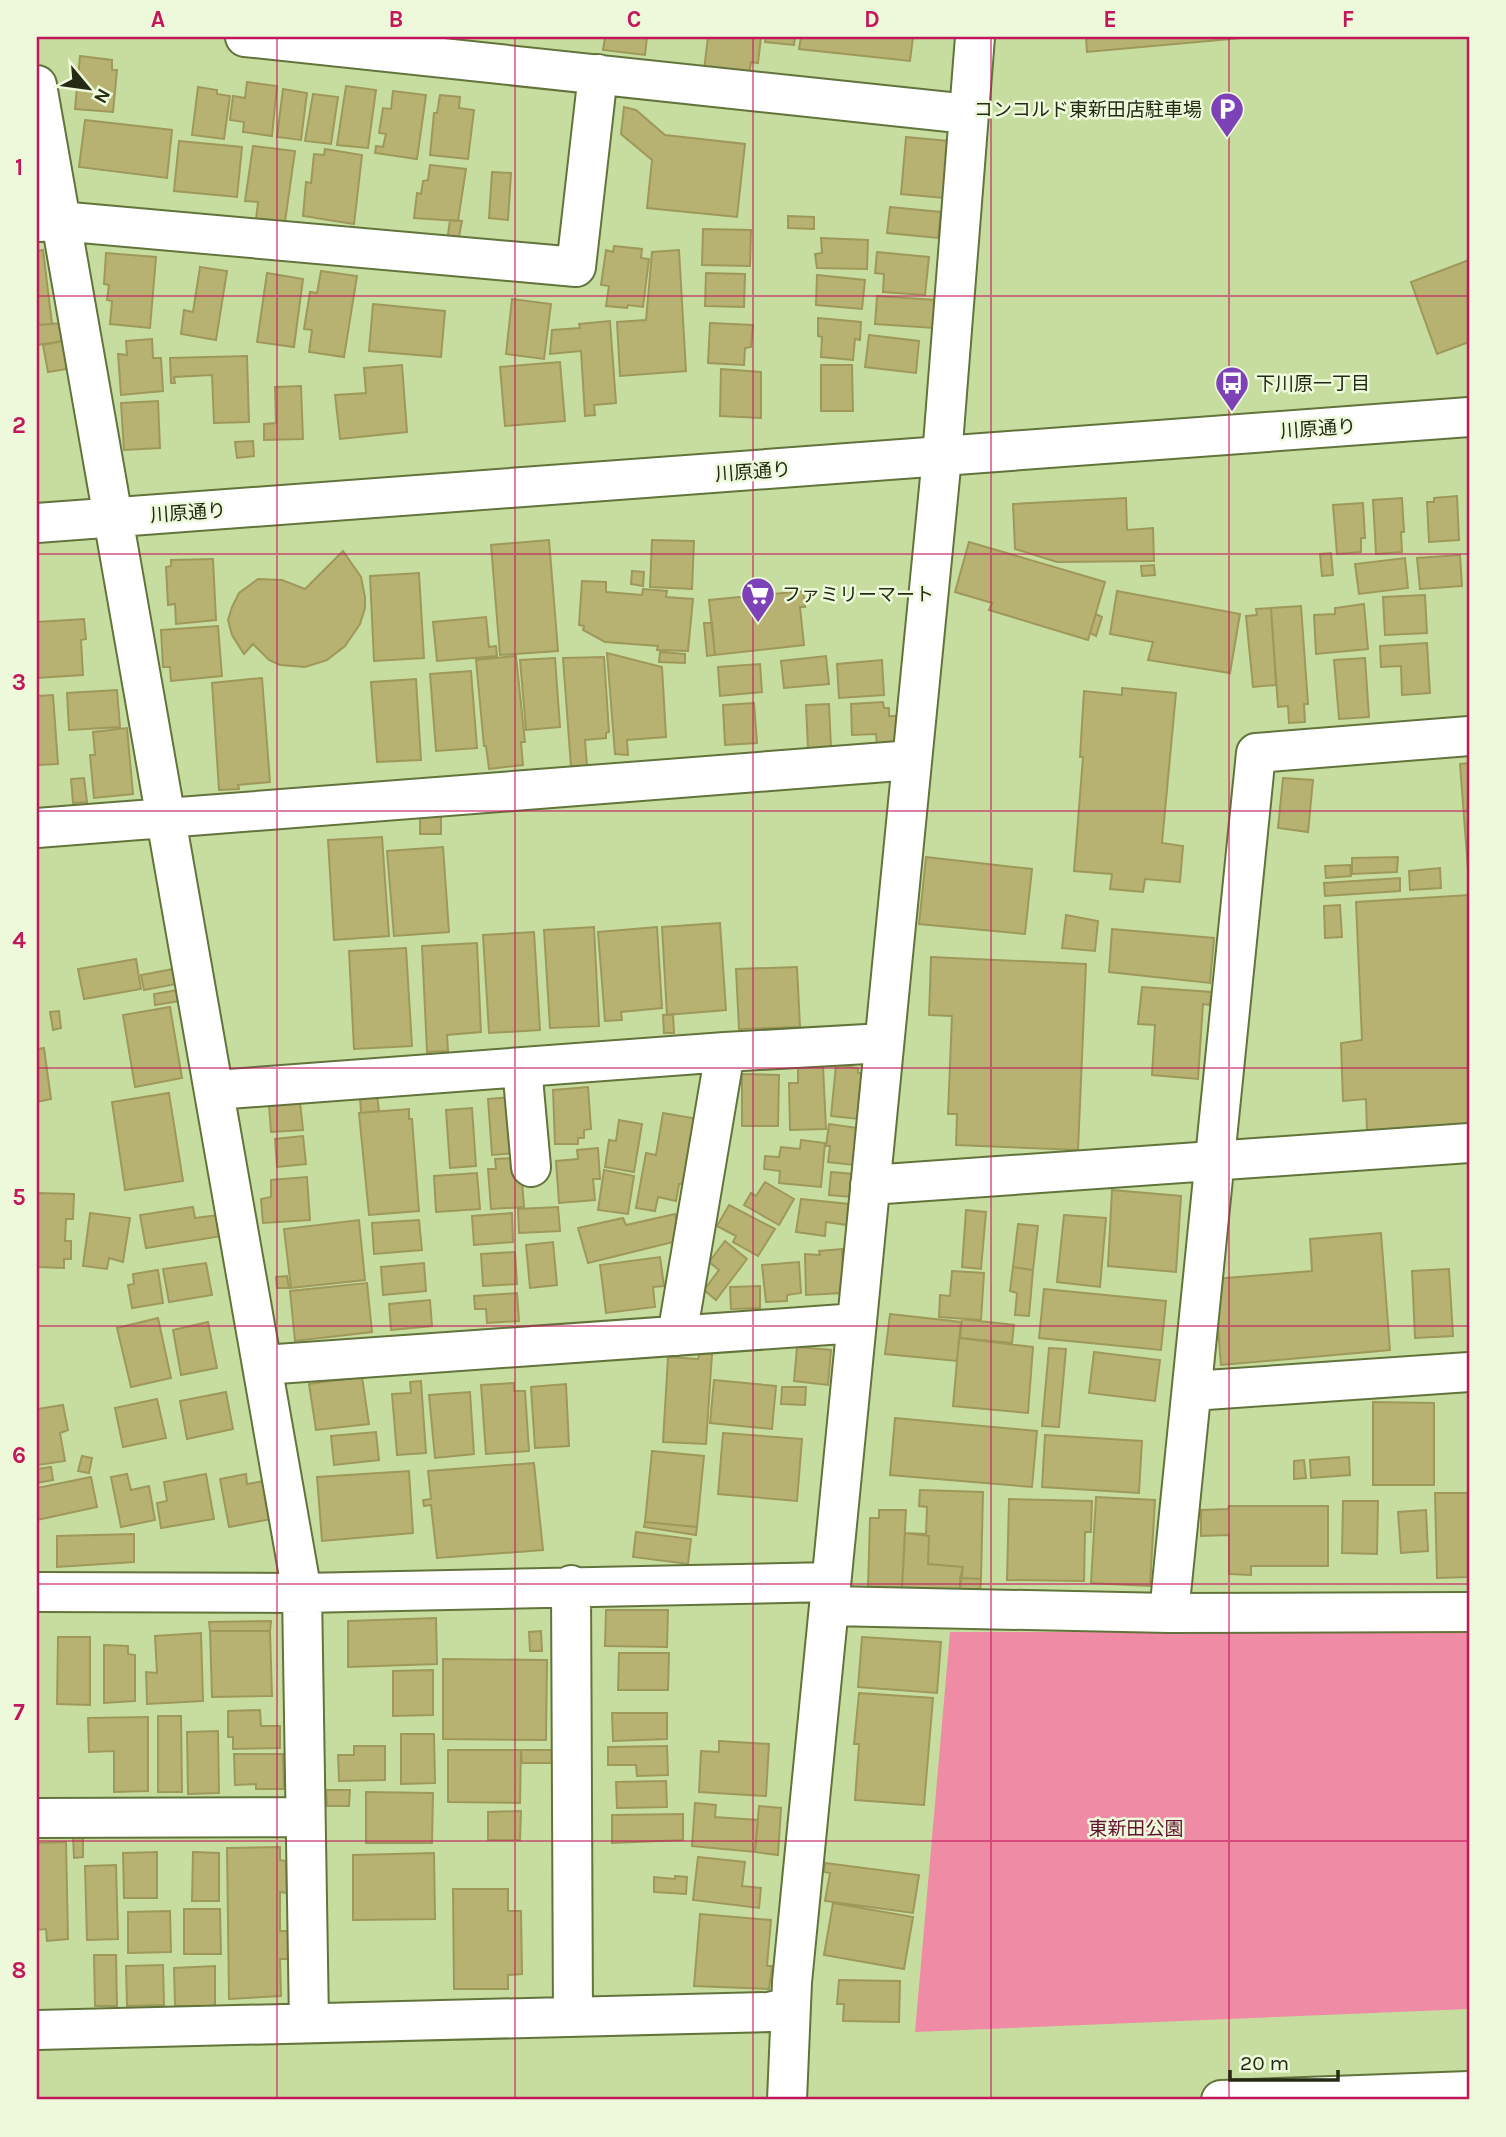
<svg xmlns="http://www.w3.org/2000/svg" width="1506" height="2137" viewBox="0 0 1506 2137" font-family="Karla,'Noto Sans JP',sans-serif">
  <rect width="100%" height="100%" fill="#c7dda0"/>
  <path fill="#f08ba5" d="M950 1632H1469V2009L915 2032Z"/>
  <path fill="#b7b172" stroke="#9e985a" stroke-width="2" d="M605 37H647L645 55 603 50Z
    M708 37H761L758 63 751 62 749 76 704 70Z
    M766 37H795L794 45 765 42Z
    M801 37H913L910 61 799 49Z
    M1086 37H1253L1087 52Z
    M80 56 112 60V70H117L113 112 75 109Z
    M247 82 277 86 272 136 243 132 244 122 230 120 233 96 245 98Z
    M346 86 376 90 368 148 337 145Z
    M198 87 217 90V94L230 96 224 139 192 135Z
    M283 89 307 93 301 140 277 137Z
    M393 91 426 95 417 159 375 153 376 146 383 147 386 134 379 133 383 108 391 109Z
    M313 94 338 97 331 144 305 141Z
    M440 95 460 97 459 108 474 110 468 159 430 155 434 113H437Z
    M624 107 636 110 665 135 745 144 737 217 647 208 652 160 621 134Z
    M85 120 172 130 167 178 79 167Z
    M906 137 949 141 944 198 901 194Z
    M179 141 242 147 237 197 174 191Z
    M253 146 295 151 285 222 256 219 258 202 245 201Z
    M325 149 362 155 354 224 303 216 306 182 311 183 314 154 324 155Z
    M430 165 466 169 458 221 414 218 417 193 421 194 423 181 428 180Z
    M492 172 511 173 508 220 489 218Z
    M890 207 941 212 938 238 887 233Z
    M788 216 814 217V229L788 228Z
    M450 220 462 221 458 242 447 241Z
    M703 229 751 230 750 266 702 265Z
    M821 238 868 240 867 269 817 268 815 254 822 253Z
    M614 246 642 249 641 258 649 259 643 307 628 305 627 308 606 306 609 286 601 285 606 250 613 252Z
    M43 250 52 324 37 325V251Z
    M679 250 686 371 620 376 617 322 646 320 652 252Z
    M877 252 929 257 925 295 883 292 884 274 875 273Z
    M106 253 156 257 150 328 110 324 112 301 107 300 109 285 104 284Z
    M1469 260V342L1437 354 1411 282Z
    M200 267 227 271 216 340 181 334 184 310 193 312Z
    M321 271 357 276 344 357 309 352 312 330 304 329 310 292 317 293Z
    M267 273 303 279 294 347 257 342Z
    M706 273 745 274 744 307 705 306Z
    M817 275 865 280 862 309 816 305Z
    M877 296 936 300 934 328 875 324Z
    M512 299 551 304 544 359 506 354Z
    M373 304 445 311 441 357 369 351Z
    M818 318 861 322 860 340 855 339 853 360 821 357 822 337 818 336Z
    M610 321 616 403 594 405 595 415 585 416 581 351 550 354 552 330 580 328 579 324Z
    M62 323 63 341 37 345V325Z
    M710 323 753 325 751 347 745 348 744 365 708 363Z
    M869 335 919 341 916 373 865 367Z
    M152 339 153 358H161L163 391 121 395 118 354 127 355 126 341Z
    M63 341 67 369 48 372 43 345Z
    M247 356 249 422 214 423 212 375 174 377 175 383H171L170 358Z
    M560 362 565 421 505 426 500 367Z
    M402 365 407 432 340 439 335 395 366 393 364 368Z
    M821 365H852L853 411H821Z
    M721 369 761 372V418L720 416Z
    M301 386 303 439 264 440V424L276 423 275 387Z
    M158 401 160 448 124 450 121 403Z
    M253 441 254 456 237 458 235 442Z
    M1457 496 1459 540 1429 542 1427 502H1434V498Z
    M1126 498 1127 530 1153 528 1154 561 1057 562 1015 549 1013 504Z
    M1402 498 1404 532H1401L1402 552 1376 554 1373 500Z
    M1363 503 1365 538H1361V552L1337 554 1333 505Z
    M549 540 558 651 500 655 491 545Z
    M652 540 694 541 692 589 650 587Z
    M969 542 1105 582 1088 640 989 610 992 603 955 592Z
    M343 551 361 577 365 597V608L360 624 345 646 327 660 305 667 280 665 269 660 253 644 244 654 232 635 228 620 232 607 239 593 258 579 282 580 305 589Z
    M1331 553 1333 575 1322 576 1320 554Z
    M1460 555 1462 586 1420 589 1417 558Z
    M1405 558 1408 588 1359 594 1355 564Z
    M213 559 216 620 176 624 175 604 168 605 166 567 171 566V560Z
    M1154 565 1155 575 1142 576 1141 566Z
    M632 571 644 572 643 586 631 584Z
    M419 573 424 658 374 661 370 576Z
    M582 581 606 582V592L642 595 643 589 667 591 666 597 693 599 688 651 657 650 658 646 605 642 583 630 584 626 579 625Z
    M803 591 805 607H800L804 645 715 655 709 600Z
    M1117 591 1240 614 1230 673 1148 660 1153 642 1110 634Z
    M1425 595 1427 633 1385 635 1383 597Z
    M1364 604 1368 649 1316 654 1314 615 1335 614V608Z
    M1301 606 1308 704H1304L1305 722 1289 723 1288 706 1278 707 1271 608Z
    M1271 608 1276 685 1253 687 1246 616 1257 615 1256 609Z
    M1096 614 1102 617 1096 636 1090 633Z
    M486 617 489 647 496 646 497 656 437 661 433 622Z
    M84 619 86 639 81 640 83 675 37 678V622Z
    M704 623H712L715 655 707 656Z
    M218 626 222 676 171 681 170 667H163L161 630Z
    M1427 643 1430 693 1402 695 1401 666 1381 667 1380 646Z
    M660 652 685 654V663L659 662Z
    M607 653 662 667 666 737 627 740 628 755 615 754Z
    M516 656 525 742H521L523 765 489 769 486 746H484L476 660Z
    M826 656 829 684 784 688 781 661Z
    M604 657 609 732 606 733V738L585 740 587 766 571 767 563 658Z
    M555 658 560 727 526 730 520 660Z
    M1365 658 1369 717 1339 719 1334 660Z
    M882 660 884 695 839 698 837 664Z
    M760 664 762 692 720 696 718 667Z
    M471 671 477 748 436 751 430 674Z
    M262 678 270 782 238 785 239 789 219 790 212 683Z
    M416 679 421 760 377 762 371 682Z
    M1122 688 1176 693 1162 843 1183 846 1180 882 1145 879 1143 892 1110 889 1112 874 1074 871 1083 757H1080L1084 691 1122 695Z
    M117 690 120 727 69 730 67 693Z
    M53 695 58 764 37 765V696Z
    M883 702 884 708H889V716H896L897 744 877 745 876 734 852 735 851 704Z
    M754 703 757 743 725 745 723 705Z
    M829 704 831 747 808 749 806 705Z
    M127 728 133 794 94 798 90 755H95L93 732Z
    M1469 763V883L1460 764Z
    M84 778 87 802 73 803 71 779Z
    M1283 778 1313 780 1308 832 1278 828Z
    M441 816V834H420V817Z
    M382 837 389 936 334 940 328 840Z
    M443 847 449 932 394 936 387 851Z
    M926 857 1032 869 1025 934 919 924Z
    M1398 857 1397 872 1352 874V858Z
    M1350 865 1351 876 1326 878 1325 866Z
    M1440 868 1441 888 1410 890 1409 871Z
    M1400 878V891L1325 896 1324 883Z
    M1469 895V1124L1367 1132 1366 1099 1343 1101 1341 1043 1362 1040 1356 902Z
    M1340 905 1342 937 1325 938 1324 906Z
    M1066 915 1098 921 1095 951 1062 948Z
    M720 923 726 1010 667 1015 662 927Z
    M594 927 599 1026 550 1028 544 930Z
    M657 927 662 1008 621 1012 622 1020 605 1021 598 932Z
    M1112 929 1214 938 1210 983 1109 972Z
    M534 932 540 1030 489 1033 483 935Z
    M477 943 481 1032 447 1035 448 1051 427 1052 422 946Z
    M406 948 412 1046 354 1049 349 951Z
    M931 957 1086 964 1078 1150 956 1145 957 1114H948L952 1016 929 1015Z
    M136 959 141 989 84 999 78 969Z
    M797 967 800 1027 739 1029 736 969Z
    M173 969 176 984 144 990 141 975Z
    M1142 987 1212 992 1210 1005 1203 1004 1198 1079 1152 1075 1155 1025 1138 1024Z
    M178 990 180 1001 155 1005 154 994Z
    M170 1007 182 1078 135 1087 123 1015Z
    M59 1011 61 1028 53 1030 50 1012Z
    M673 1014 674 1033H664L663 1015Z
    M44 1048 51 1099 37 1102V1049Z
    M836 1065 858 1068V1073H863L859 1119 831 1116Z
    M823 1066 826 1129 790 1130 789 1083H798V1067Z
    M742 1074 779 1075 778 1126H742Z
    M588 1087 591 1129 584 1130V1138H578V1144H555L553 1090Z
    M169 1093 183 1181 125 1190 112 1102Z
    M377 1095 379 1111 361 1113 360 1097Z
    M514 1097 517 1153 492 1155 488 1099Z
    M300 1102 303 1130 271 1132 269 1105Z
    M472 1108 476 1166 450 1168 446 1110Z
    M409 1109V1119H412L419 1211 369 1215 359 1113Z
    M663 1113 698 1119 688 1184H679L676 1201 658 1197 655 1211 636 1208 646 1153 656 1155Z
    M619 1120 642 1124 634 1172 605 1167 609 1140 616 1141Z
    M829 1124 858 1128 854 1165 828 1162 830 1146H826Z
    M303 1136 306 1164 277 1167 275 1139Z
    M801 1140 825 1143 821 1187 779 1183 780 1171 764 1169 765 1156 779 1157 781 1147 800 1149Z
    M598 1148 600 1179H593L595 1200 559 1203 556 1161 578 1159 577 1150Z
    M515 1158 521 1167 524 1207 491 1209 488 1169H496L495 1159Z
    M604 1170 634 1176 628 1214 598 1210Z
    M831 1172 854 1174 852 1197 829 1195Z
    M477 1173 480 1209 436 1212 434 1176Z
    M307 1177 310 1220 263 1223 261 1199 271 1197V1180Z
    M765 1182 794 1199 779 1225 744 1205 751 1193 756 1196Z
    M1112 1190 1181 1196 1176 1272 1108 1266Z
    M37 1193 74 1194 73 1219H66L65 1241H71V1259H64V1268L37 1267Z
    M801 1199 849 1204 847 1225 826 1222 825 1236 796 1232Z
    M729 1205 775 1229 758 1256 733 1242 736 1236 717 1226Z
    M193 1207 195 1218 218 1215 222 1236 146 1248 140 1215Z
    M558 1207 560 1231 519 1233 518 1209Z
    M966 1210 986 1212 981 1269 962 1267Z
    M90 1213 130 1218 123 1262 109 1258 107 1269 83 1266Z
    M512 1213 513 1242 474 1245 472 1216Z
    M675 1214 681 1240 588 1263 578 1228 623 1218 626 1225Z
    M1064 1215 1106 1218 1100 1287 1057 1282Z
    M359 1220 365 1280 291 1288 284 1229Z
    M419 1220 422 1250 374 1254 372 1223Z
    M1018 1224 1038 1226 1033 1270 1013 1267Z
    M1381 1233 1390 1350 1221 1365 1214 1279 1312 1271 1310 1239Z
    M725 1241 747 1259 716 1300 704 1290 719 1270 709 1262Z
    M553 1242 557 1285 530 1288 526 1245Z
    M842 1249 843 1293 806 1295 805 1254 820 1255 819 1251Z
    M515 1252 517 1284 483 1286 481 1254Z
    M660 1257 664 1286 653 1287 655 1307 606 1313 600 1265Z
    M799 1262 801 1293 787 1295V1301L766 1302 762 1265Z
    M206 1263 212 1295 169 1302 163 1269Z
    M424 1263 426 1291 383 1295 381 1267Z
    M1013 1267 1033 1270 1029 1316 1015 1315 1017 1293 1010 1291Z
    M1449 1269 1453 1336 1415 1338 1412 1271Z
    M158 1270 163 1303 132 1308 128 1285 134 1284 133 1274Z
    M952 1271 984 1273 981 1320 939 1317 940 1295 950 1296Z
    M287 1276 289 1288H277L276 1277Z
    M367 1283 372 1332 295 1341 290 1291Z
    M760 1286V1308L731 1309 730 1287Z
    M1044 1289 1166 1301 1161 1350 1039 1338Z
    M517 1293 519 1321 487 1323 486 1309H475L474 1296Z
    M430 1300 432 1326 391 1330 389 1304Z
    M890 1314 961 1322 957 1361 885 1354Z
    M158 1318 171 1378 131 1387 117 1328Z
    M962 1319 1014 1325 1012 1343 960 1338Z
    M208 1322 217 1368 181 1375 173 1330Z
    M959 1338 1033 1347 1028 1413 953 1406Z
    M797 1347 831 1350 828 1385 794 1381Z
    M1049 1348 1066 1349 1059 1427 1042 1426Z
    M700 1352 712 1354 706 1444 663 1442 668 1357 698 1359Z
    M1094 1352 1160 1360 1155 1401 1089 1393Z
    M362 1377 369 1424 316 1430 309 1384Z
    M714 1380 776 1386 772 1429 710 1423Z
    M421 1381 426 1453 397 1455 392 1394 411 1393 410 1382Z
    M514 1383V1391H525L529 1451 486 1454 481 1385Z
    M566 1384 569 1446 535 1448 531 1387Z
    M782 1387H806L805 1405 781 1404Z
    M226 1392 233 1429 187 1439 180 1401Z
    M470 1392 474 1454 435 1458 429 1395Z
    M157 1399 166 1438 123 1447 115 1408Z
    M1373 1402 1434 1403V1485H1373Z
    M63 1405 68 1430 60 1433 65 1461 37 1465V1409Z
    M895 1418 1037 1431 1032 1487 890 1475Z
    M376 1432 379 1460 334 1465 331 1436Z
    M723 1433 802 1439 797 1501 718 1494Z
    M1045 1435 1142 1441 1139 1493 1042 1487Z
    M652 1451 704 1456 697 1527 645 1522Z
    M82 1456 92 1458 89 1473 78 1471Z
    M1349 1457 1350 1475 1311 1478 1310 1460Z
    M1304 1460 1306 1478 1294 1479V1461Z
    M534 1463 543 1550 437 1558 431 1505 424 1506 423 1500 431 1499 428 1471Z
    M51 1467 53 1480 37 1483V1469Z
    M409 1471 413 1533 322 1541 317 1477Z
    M127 1474 131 1490 149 1486 155 1520 121 1527 111 1477Z
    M206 1474 214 1519 161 1528 157 1503 167 1501 164 1482Z
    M246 1474 247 1484 270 1480 277 1518 229 1527 220 1479Z
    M91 1477 97 1507 37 1520V1488Z
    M920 1490 983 1492 981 1579 960 1578 963 1567 928 1564 929 1536 905 1533 926 1534 927 1507 919 1506Z
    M1435 1493H1469V1577L1437 1578Z
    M1096 1497 1155 1500 1150 1586 1091 1583Z
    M1009 1499 1092 1501 1091 1532H1085L1084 1581 1007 1580Z
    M1343 1501H1378L1377 1554 1342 1553Z
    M1229 1506H1328V1566H1251V1575L1229 1574V1535L1201 1536V1510L1228 1509Z
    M879 1510H906L902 1588H868L870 1518H879Z
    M1426 1510 1428 1551 1401 1553 1398 1512Z
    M645 1522 697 1527 696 1535 644 1527Z
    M636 1532 691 1539 688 1564 633 1557Z
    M905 1533 929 1536 928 1564 963 1567 960 1590 902 1588Z
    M134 1534V1562L57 1567V1536Z
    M960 1578 981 1579 980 1592 960 1590Z
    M606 1610H668L667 1647 605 1646Z
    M436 1618 437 1664 348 1667V1621Z
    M271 1621 270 1631H210L209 1622Z
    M210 1631H270L272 1696 212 1697Z
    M541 1631 542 1651H530L529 1632Z
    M201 1633 203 1701 147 1704 146 1672 157 1673 155 1636Z
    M58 1637H90V1705L57 1704Z
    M862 1637 941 1642 937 1693 858 1687Z
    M104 1645 128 1646V1654L135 1655V1701L104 1703Z
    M619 1653H669L668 1690H618Z
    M443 1659 547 1660 546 1740 443 1739Z
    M433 1670V1715L393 1716V1671Z
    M859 1693 933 1698 924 1805 855 1800 859 1744H854Z
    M260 1710 261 1726H280V1748L233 1749V1737H228V1711Z
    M612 1713H667V1739L613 1741Z
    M158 1716H181L182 1792H158Z
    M148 1717V1791L114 1792V1751L89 1752 88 1718Z
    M218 1731 219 1793 188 1794 187 1732Z
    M401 1734H434L435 1783 401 1784Z
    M719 1741 769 1744 766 1796 699 1792 701 1751 719 1752Z
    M354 1746H385V1780L339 1781 338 1755H354Z
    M667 1746 668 1775 637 1776 636 1765H608V1747Z
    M448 1750H521L520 1803 448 1802Z
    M521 1750H552V1763H522Z
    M234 1754H283L284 1789H256V1784L235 1785Z
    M666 1781 667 1807 617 1808 616 1782Z
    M326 1790H350L349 1806H327Z
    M366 1792 433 1793 432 1843H366Z
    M695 1803 716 1805 715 1817 758 1820 755 1852 692 1846Z
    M759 1806 781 1808 778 1855 755 1852Z
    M521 1811 520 1840H488V1812Z
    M683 1814V1840L612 1843V1815Z
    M73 1836H83V1857L74 1858Z
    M66 1842 68 1939 47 1941 46 1929 37 1930V1843Z
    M280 1847V1860L286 1861 287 1893 280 1892V1931H288V1959H280L281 1996 229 1999 227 1848Z
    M157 1852V1898H124L123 1853Z
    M193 1852 219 1853V1901H192Z
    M434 1853 435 1919 353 1920V1855Z
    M698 1857 745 1862 742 1886 761 1888 759 1908 693 1900Z
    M825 1863 919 1875 913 1913 825 1901 830 1873 824 1872Z
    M116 1865 118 1939 87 1940 85 1866Z
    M675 1876 687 1877 686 1894 654 1892V1877L675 1879Z
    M453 1889H508V1911H521L522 1974 508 1975V1989H454Z
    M833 1903 913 1917 904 1969 824 1955Z
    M184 1909H220L221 1954H184Z
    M170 1911 171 1952 128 1953V1912Z
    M700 1914 771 1920 767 1966H772L769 1989 694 1986Z
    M94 1955H116L117 2006H95Z
    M163 1965 164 2005 127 2006 126 1966Z
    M215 1966V2006H175L174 1968Z
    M839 1980 900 1981 899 2022 843 2021 844 2004H837Z"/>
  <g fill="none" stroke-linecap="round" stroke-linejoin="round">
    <g stroke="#62743b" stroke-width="42">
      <path id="minor" d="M245 37 968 114
        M37 85 302 1593 309 2023
        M37 222 59 221 576 267 598 74
        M37 523 1469 417
        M37 828 912 760
        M522 1067 531 1167
        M215 1090 725 1052 884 1043
        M870 1185 1469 1143
        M677 1336 725 1052
        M263 1365 857 1323
        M1192 1391 1469 1372
        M571 1585 573 2017
        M37 1592 302 1593 831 1582
        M829 1606 1169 1613 1469 1612
        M1169 1613 1256 753 1469 736
        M37 1818 304 1817
        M37 2030 769 2012 790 2007
        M787 2100 792 1982 942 457 975 37
        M1221 2100 1469 2091"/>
    </g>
    <use href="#minor" stroke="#fff" stroke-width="38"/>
  </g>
  <path fill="none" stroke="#c2185b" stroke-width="2" stroke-opacity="0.55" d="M277 37V2100M515 37V2100M753 37V2100M991 37V2100M1229 37V2100M37 296H1469M37 554H1469M37 811H1469M37 1068H1469M37 1326H1469M37 1584H1469M37 1841H1469"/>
  <defs>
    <g id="parking-pin" transform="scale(1.75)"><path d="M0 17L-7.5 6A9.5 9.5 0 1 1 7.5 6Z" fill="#7e42b8" stroke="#eef9db"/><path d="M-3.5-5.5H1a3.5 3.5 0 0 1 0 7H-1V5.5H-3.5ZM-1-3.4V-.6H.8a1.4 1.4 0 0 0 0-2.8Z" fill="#fff"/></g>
    <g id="bus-pin" transform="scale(1.75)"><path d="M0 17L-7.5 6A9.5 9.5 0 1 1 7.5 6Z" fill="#7e42b8" stroke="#eef9db"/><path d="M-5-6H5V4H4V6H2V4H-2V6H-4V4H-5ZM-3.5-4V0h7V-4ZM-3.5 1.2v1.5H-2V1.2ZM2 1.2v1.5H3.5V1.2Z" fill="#fff"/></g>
    <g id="supermarket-pin" transform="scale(1.75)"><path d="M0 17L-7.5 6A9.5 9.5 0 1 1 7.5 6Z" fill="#7e42b8" stroke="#eef9db"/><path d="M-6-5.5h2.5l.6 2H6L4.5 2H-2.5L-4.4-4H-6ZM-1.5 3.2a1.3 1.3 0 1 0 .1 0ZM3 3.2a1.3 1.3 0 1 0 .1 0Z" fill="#fff"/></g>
  </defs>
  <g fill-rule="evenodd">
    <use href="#parking-pin" x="1227" y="109"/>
    <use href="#bus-pin" x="1232" y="383"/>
    <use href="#supermarket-pin" x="758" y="594"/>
  </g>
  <g text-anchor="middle" stroke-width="5" stroke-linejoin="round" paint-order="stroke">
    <g font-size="19" fill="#242b14" stroke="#eef9db" text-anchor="start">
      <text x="1202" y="116" text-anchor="end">コンコルド東新田店駐車場</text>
      <text x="1256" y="390">下川原一丁目</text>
      <text x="782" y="601">ファミリーマート</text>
    </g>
    <g font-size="19" fill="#242b14" stroke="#eef9db">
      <text transform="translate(1318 428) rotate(-4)" y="7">川原通り</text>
      <text transform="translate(753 471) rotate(-4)" y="7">川原通り</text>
      <text transform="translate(188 512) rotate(-4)" y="7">川原通り</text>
    </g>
    <g font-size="19" fill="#61112f" stroke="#eef9db">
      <text x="1136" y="1835">東新田公園</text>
    </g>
  </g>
  <rect width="1506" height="2137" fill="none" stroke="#eef9db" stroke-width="77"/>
  <g transform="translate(88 88) rotate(119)" stroke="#eef9db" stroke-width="5" paint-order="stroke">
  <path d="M0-5L12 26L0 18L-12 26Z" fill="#242b14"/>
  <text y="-10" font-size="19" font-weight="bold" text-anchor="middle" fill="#242b14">N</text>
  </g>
  <path d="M1230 2070v10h108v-10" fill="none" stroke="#242b14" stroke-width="3.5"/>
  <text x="1240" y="2070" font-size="21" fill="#242b14" stroke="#eef9db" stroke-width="5" paint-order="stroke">20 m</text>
  <rect x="38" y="38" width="1430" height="2060" fill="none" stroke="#c2185b" stroke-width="2.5"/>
  <g font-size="23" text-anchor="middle" font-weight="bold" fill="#c2185b">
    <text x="158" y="27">A</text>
    <text x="396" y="27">B</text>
    <text x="634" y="27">C</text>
    <text x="872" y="27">D</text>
    <text x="1110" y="27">E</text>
    <text x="1348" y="27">F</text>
    <text x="19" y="175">1</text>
    <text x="19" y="433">2</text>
    <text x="19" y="690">3</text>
    <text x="19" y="948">4</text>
    <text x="19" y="1205">5</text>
    <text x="19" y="1463">6</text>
    <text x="19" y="1720">7</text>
    <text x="19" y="1978">8</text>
  </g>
</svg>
